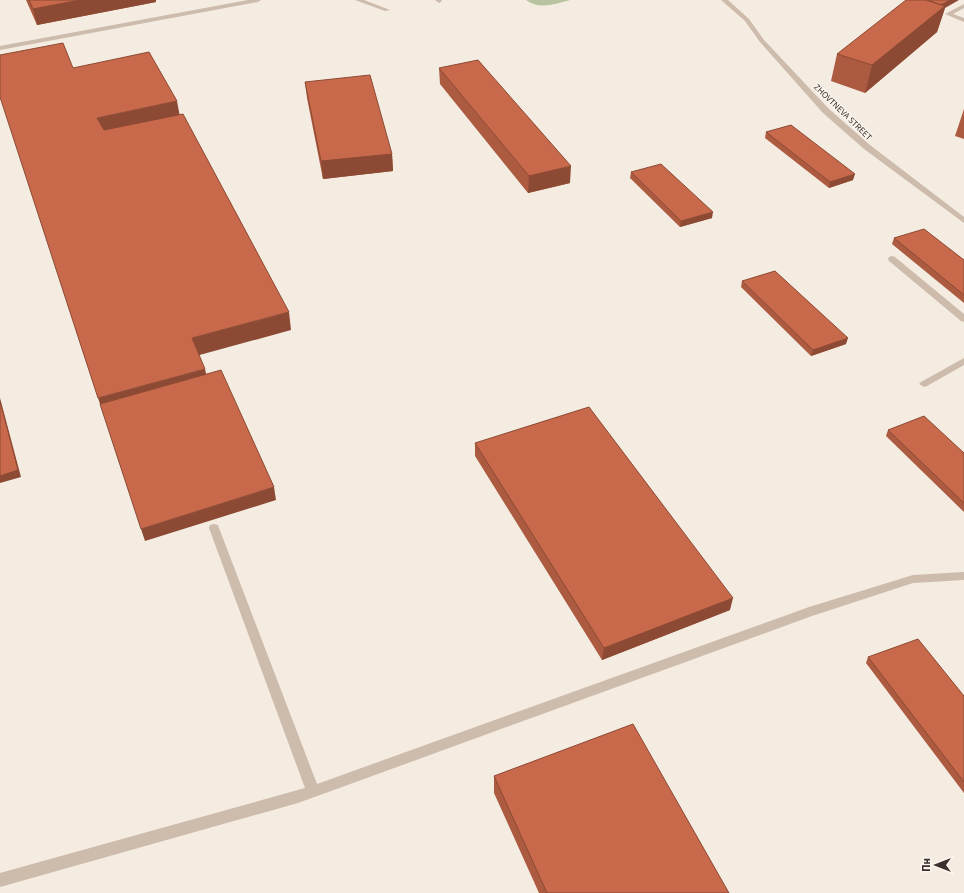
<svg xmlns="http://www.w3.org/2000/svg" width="964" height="893" viewBox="0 0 964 893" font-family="'Source Sans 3',sans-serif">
  <rect width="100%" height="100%" fill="#f4ebe1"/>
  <path fill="#b8c4a0" d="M526 0H570C555 4 539 10 526 0Z"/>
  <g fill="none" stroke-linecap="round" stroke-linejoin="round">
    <path fill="#cdbbac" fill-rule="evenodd" d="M248 0H261L258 2 0 50V46Z
      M355 0H364L390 10 385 11Z
      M435 0H441L442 1 439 3Z
      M964 4V8L953 14 964 18V22L945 14Z
      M892 256 895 257 964 314V322L961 321 889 261 888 259 889 257Z
      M964 358V365L927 386 924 387 919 384 921 382Z
      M214 524 218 525 219 528 317 784 809 607 913 575 964 572V580L913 583 812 616 298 803 0 887V873L305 788 209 528 210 525Z"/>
    <path fill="#cdbbac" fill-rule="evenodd" d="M721 0H728L749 19 764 40 829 109 870 145 964 217V223L864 149 823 113 760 42 745 21Z"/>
  </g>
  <path fill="#ac5a40" d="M26 0H156V2L37 25Z
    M945 8 937 32 865 93 831 81 837 54Z
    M439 68 570 183 528 193 440 84Z
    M305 82 392 154 393 171 323 179 307 98Z
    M964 109V139L955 136Z
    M766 132 853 180 829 188 765 138Z
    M631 172 712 218 680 227 630 178Z
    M894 238 964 260V303L892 244Z
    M742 281 846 344 811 356 741 287Z
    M888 430 964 453V512L886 436Z
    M475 443 730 610 602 660 475 456Z
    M868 657 964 696V793L866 663Z
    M494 776 729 893H539L494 793Z"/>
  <path fill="#8c4a34" d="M80 0H156V2L37 25 33 9Z
    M950 0H959L945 8 937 32 865 93 872 65 940 5Z
    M177 101 180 117 101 135 97 118Z
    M392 154 393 171 323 179 321 161Z
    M571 166 570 183 528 193 529 176Z
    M855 174 853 180 829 188 830 182Z
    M713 212 712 218 680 227 681 221Z
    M289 312 291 330 196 356 192 338Z
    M848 338 846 344 811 356 813 350Z
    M205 369 209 387 104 416 98 398Z
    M0 398 21 477 0 483Z
    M274 487 276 500 145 541 141 529Z
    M733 598 730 610 602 660 604 648Z"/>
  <path fill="#c8694b" stroke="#8c4a34" d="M29 0H80L33 9Z
    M906 0H926L945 6 872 65 837 54Z
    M927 0H950L941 5Z
    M63 43 73 68 149 52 177 101 97 118 104 130 183 114 289 312 192 338 205 369 98 398 0 97V55Z
    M478 60 571 166 529 176 439 68Z
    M370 75 392 154 321 161 305 82Z
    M791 125 855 174 830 182 766 132Z
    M661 164 713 212 681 221 631 172Z
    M924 229 964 260V295L894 238Z
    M775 271 848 338 813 350 742 281Z
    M221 370 274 487 141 529 100 404Z
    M0 401 18 470 0 476Z
    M589 407 733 598 604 648 475 443Z
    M924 416 964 453V503L888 430Z
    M918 639 964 696V782L868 657Z
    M633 724 729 893H547L494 776Z"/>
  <g text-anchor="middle" stroke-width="3" stroke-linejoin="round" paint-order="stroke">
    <g font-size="9" fill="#3b302b" stroke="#fbf5ee">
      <text transform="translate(843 112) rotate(44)" y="3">ZHOVTNEVA STREET</text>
    </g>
  </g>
  <g transform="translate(936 865) rotate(270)" stroke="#fbf5ee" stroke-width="3" paint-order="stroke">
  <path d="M0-3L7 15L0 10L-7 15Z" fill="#3b302b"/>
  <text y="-6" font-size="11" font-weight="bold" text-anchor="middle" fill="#3b302b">Пн</text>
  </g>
</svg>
